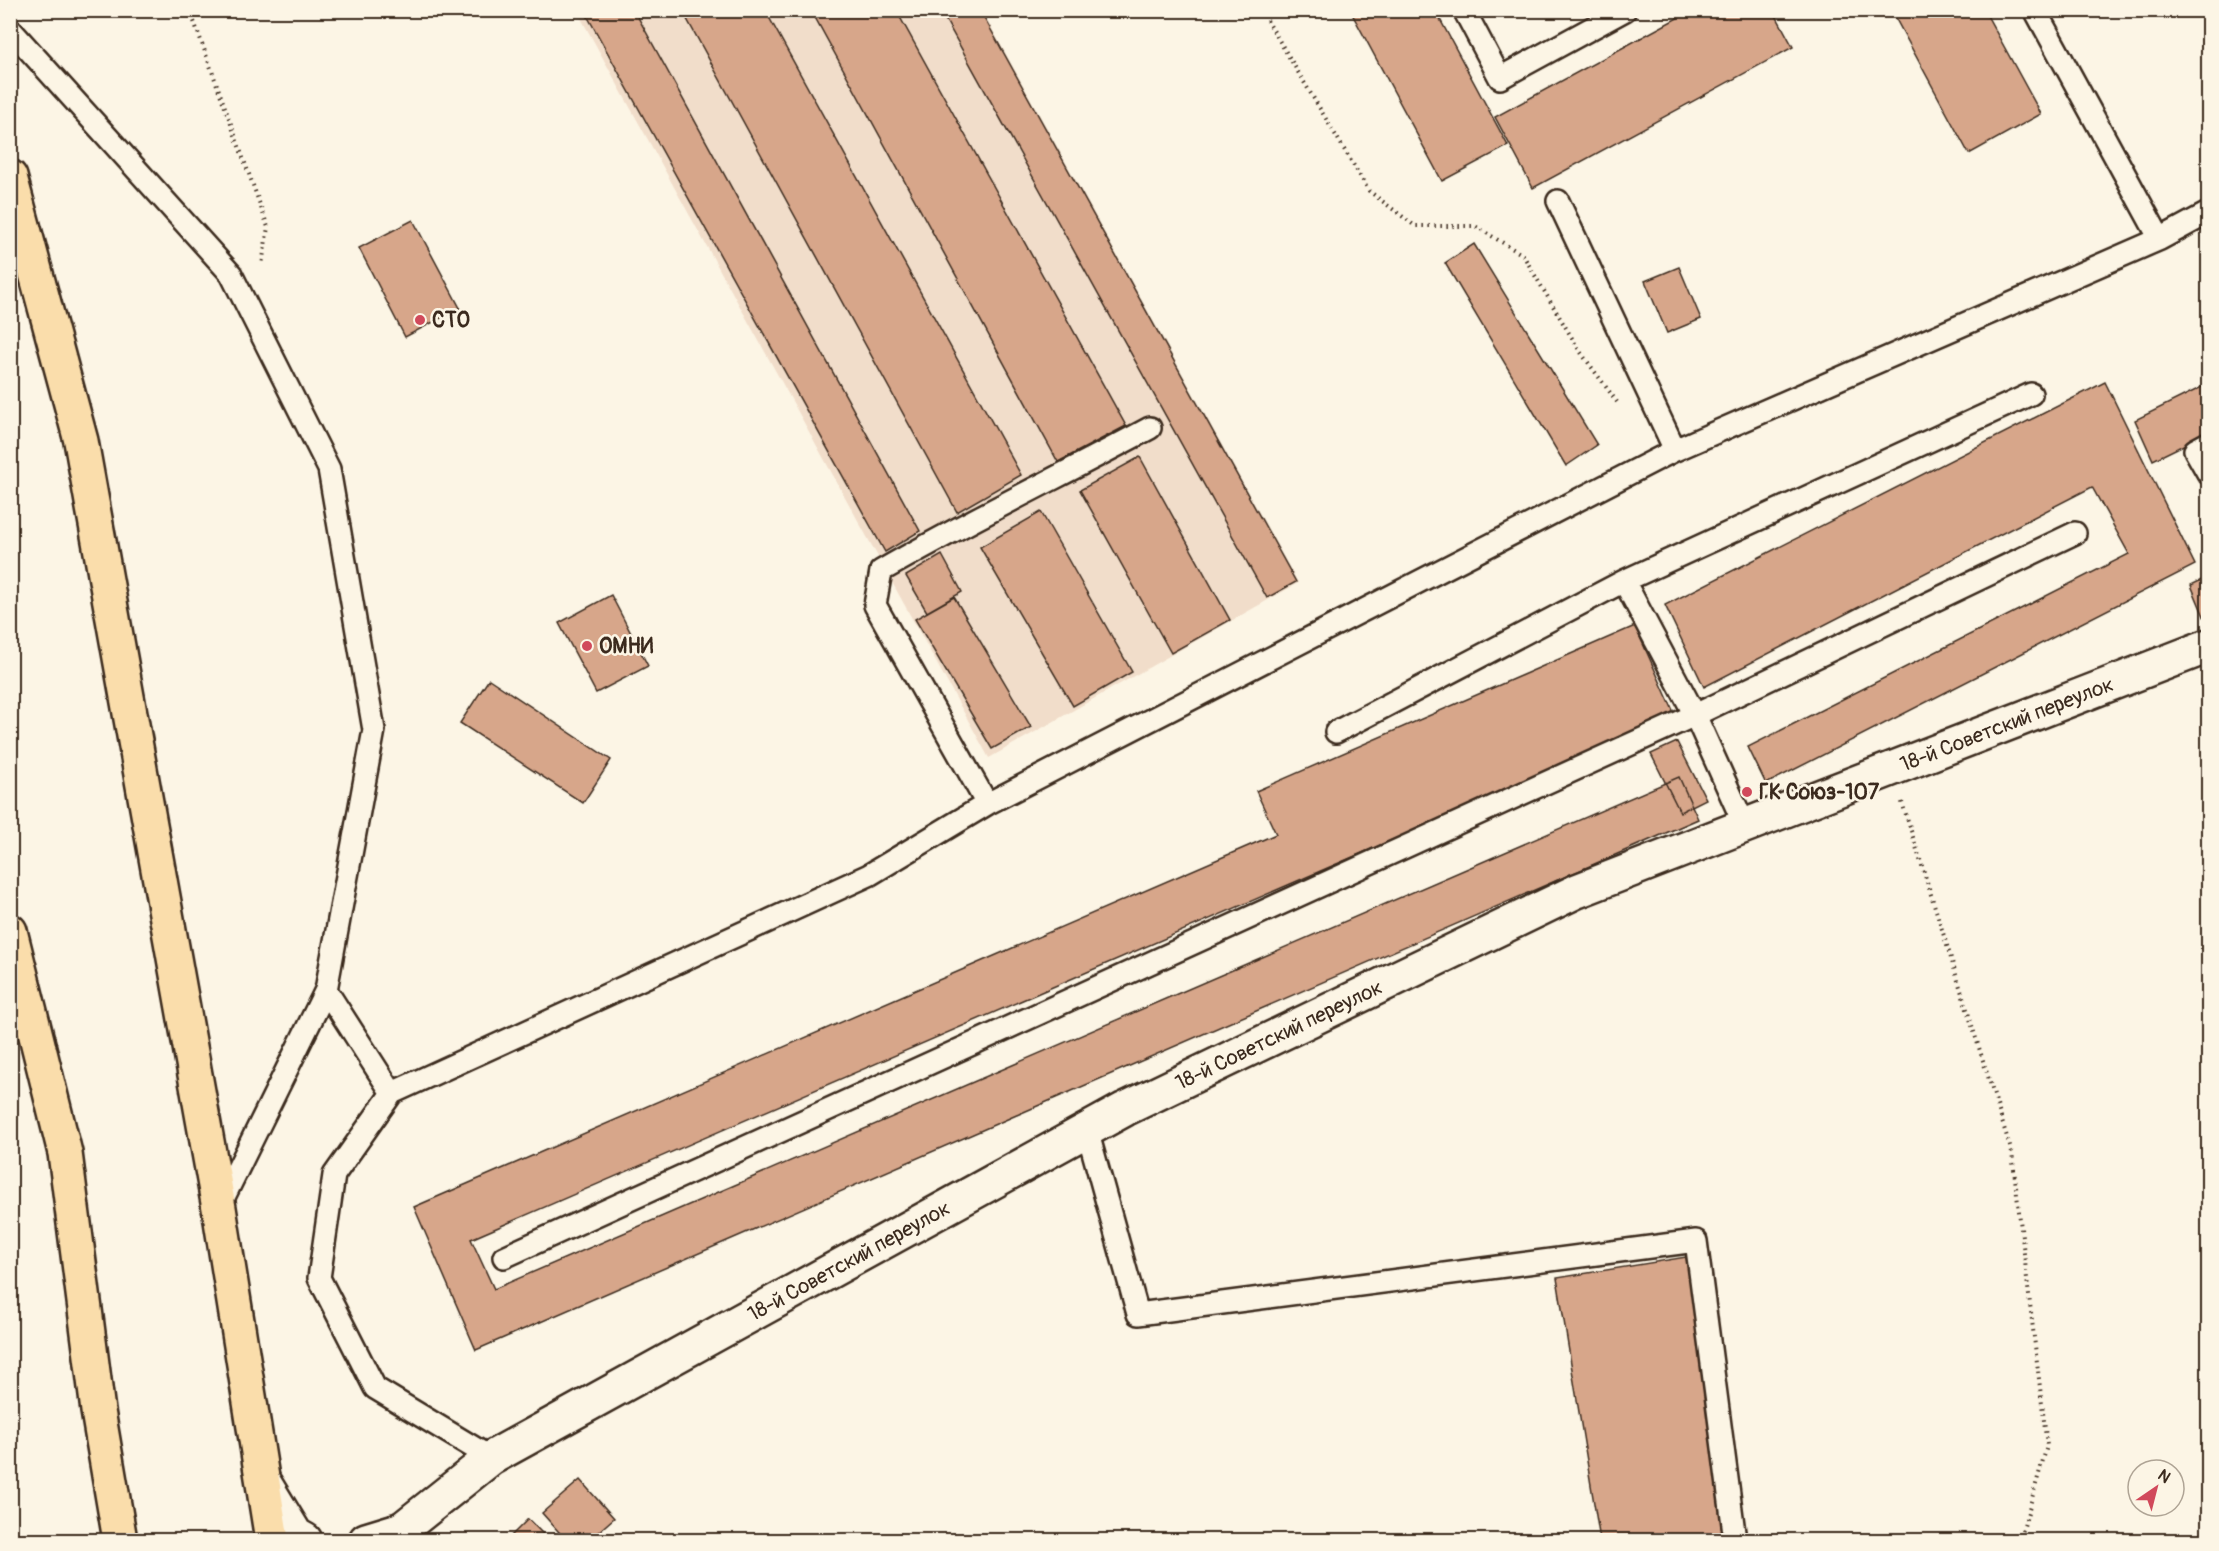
<svg xmlns="http://www.w3.org/2000/svg" width="2219" height="1551" viewBox="0 0 2219 1551" font-family="Pangolin,sans-serif">
  <rect width="100%" height="100%" fill="#fcf5e5"/>
  <filter id="ink" filterUnits="userSpaceOnUse"><feTurbulence type="fractalNoise" baseFrequency=".0167" numOctaves="2"/><feDisplacementMap in="SourceGraphic" scale="12" xChannelSelector="R" yChannelSelector="G"/><feConvolveMatrix kernelMatrix="1 2 1 2 8 2 1 2 1" color-interpolation-filters="sRGB"/></filter>
  <g filter="url(#ink)">
    <path fill="#f1ddca" d="M577 11H982L1298 583 989 758Z"/>
    <path fill="#d7a68a" stroke="#3b2a1e" stroke-width="1.5" d="M584 10H634L920 531 885 552Z
      M682 10H765L1021 475 957 512Z
      M811 10H896L1126 426 1058 462Z
      M940 10H980L1296 582 1267 598Z
      M1350 10H1435L1508 146 1442 181Z
      M1692 10H1773L1793 47 1533 188 1495 117Z
      M1891 10H1984L2041 114 1969 154Z
      M413 220 460 308 405 337 359 248Z
      M1474 244 1597 445 1566 466 1445 263Z
      M1679 267 1701 319 1667 333 1645 281Z
      M2105 382 2195 565 1766 784 1748 747 2129 554 2092 487 1704 687 1665 605Z
      M2208 384V433L2153 460 2135 420Z
      M1140 457 1230 620 1171 653 1080 490Z
      M1041 512 1132 672 1073 706 980 547Z
      M942 555 962 592 927 612 906 576Z
      M2208 577V626L2191 585Z
      M611 595 648 666 596 693 559 623Z
      M954 597 1031 727 992 749 915 619Z
      M1635 626 1676 717 471 1239 494 1289 1679 777 1698 819 476 1350 414 1207 1276 834 1256 791Z
      M489 679 611 760 583 803 460 723Z
      M1677 742 1706 799 1680 812 1651 754Z
      M1686 1257 1731 1540H1600L1557 1278Z
      M580 1480 614 1518 589 1540H566L542 1513Z
      M528 1519 549 1540H507Z"/>
    <g fill="none" stroke-linecap="round" stroke-linejoin="round">
      <g stroke="#3b2a1e" stroke-width="26">
        <path id="service" d="M1464 10 1500 78 1625 10
          M2035 10 2160 239
          M10 29 231 274 329 469 374 730 326 990 219 1207
          M1558 201 1675 450
          M2208 443 2195 450 2208 473
          M1624 581 1695 715 1744 824
          M1336 732 1624 581 2031 394
          M987 804 1675 450 2160 239 2208 213
          M326 990 392 1093
          M1087 1130 1138 1314 1696 1241 1735 1540
          M504 1257 1695 715 2075 533
          M491 1458 375 1388 319 1278 334 1175 392 1093 869 875 987 804 875 605 881 571C969 520 1061 476 1150 428"/>
      </g>
      <g stroke="#3b2a1e" stroke-width="38">
        <g id="tertiary">
          <path d="M265 1484 296 1535 305 1540"/>
          <path d="M366 1540 402 1529"/>
          <path id="s1" d="M394 1540 402 1529 491 1458 1125 1109 1577 891 2208 646"/>
        </g>
      </g>
      <g stroke="#3b2a1e" stroke-width="38">
        <path id="primary" d="M10 177 81 441 219 1208 272 1540
          M10 931 65 1153 98 1411 120 1540"/>
      </g>
      <path stroke="#3b2a1e" stroke-width="4" stroke-dasharray="1.5 4.5" stroke-linecap="butt" d="M190 10 268 227 262 265
        M1261 10 1369 191 1415 226H1475L1523 255 1579 350 1617 402
        M1902 802 2012 1153 2047 1446 2020 1540"/>
      <use href="#service" stroke="#fcf5e5" stroke-width="21"/>
      <use href="#tertiary" stroke="#fcf5e5" stroke-width="33"/>
      <use href="#primary" stroke="#faddab" stroke-width="33"/>
    </g>
  </g>
  <g fill="#d1495b" stroke="#fcf5e5" stroke-width="2">
    <circle cx="420" cy="320" r="6"/>
    <circle cx="587" cy="646" r="6"/>
    <circle cx="1747" cy="792" r="6"/>
  </g>
  <g text-anchor="middle" stroke-width="5" stroke-linejoin="round" paint-order="stroke">
    <g font-size="21" font-weight="bold" fill="#3b2a1e" stroke="#fcf5e5" text-anchor="start">
      <text x="432" y="327">СТО</text>
      <text x="599" y="653">ОМНИ</text>
      <text x="1759" y="799">ГК Союз-107</text>
    </g>
    <g font-size="21" fill="#3b2a1e" stroke="#fcf5e5">
      <text dy="7" stroke="none"><textPath href="#s1" startOffset="1814">18-й Советский переулок</textPath></text>
      <text dy="7" stroke="none"><textPath href="#s1" startOffset="1022">18-й Советский переулок</textPath></text>
      <text dy="7" stroke="none"><textPath href="#s1" startOffset="536">18-й Советский переулок</textPath></text>
    </g>
  </g>
  <rect width="2219" height="1551" fill="none" stroke="#fcf5e5" stroke-width="36"/>
  <rect x="18" y="18" width="2183" height="1515" fill="none" stroke="#3b2a1e" stroke-width="2" filter="url(#ink)"/>
  <g transform="translate(2156 1488) rotate(35)"><circle r="28" fill="#fcf5e5" stroke="#afa495" stroke-width="1.5"/>
  <path d="M0-4.5L10 22L0 15L-10 22Z" fill="#d1495b"/>
  <text y="-9" font-size="16" font-weight="bold" text-anchor="middle" fill="#3b2a1e">N</text>
  </g>
</svg>
